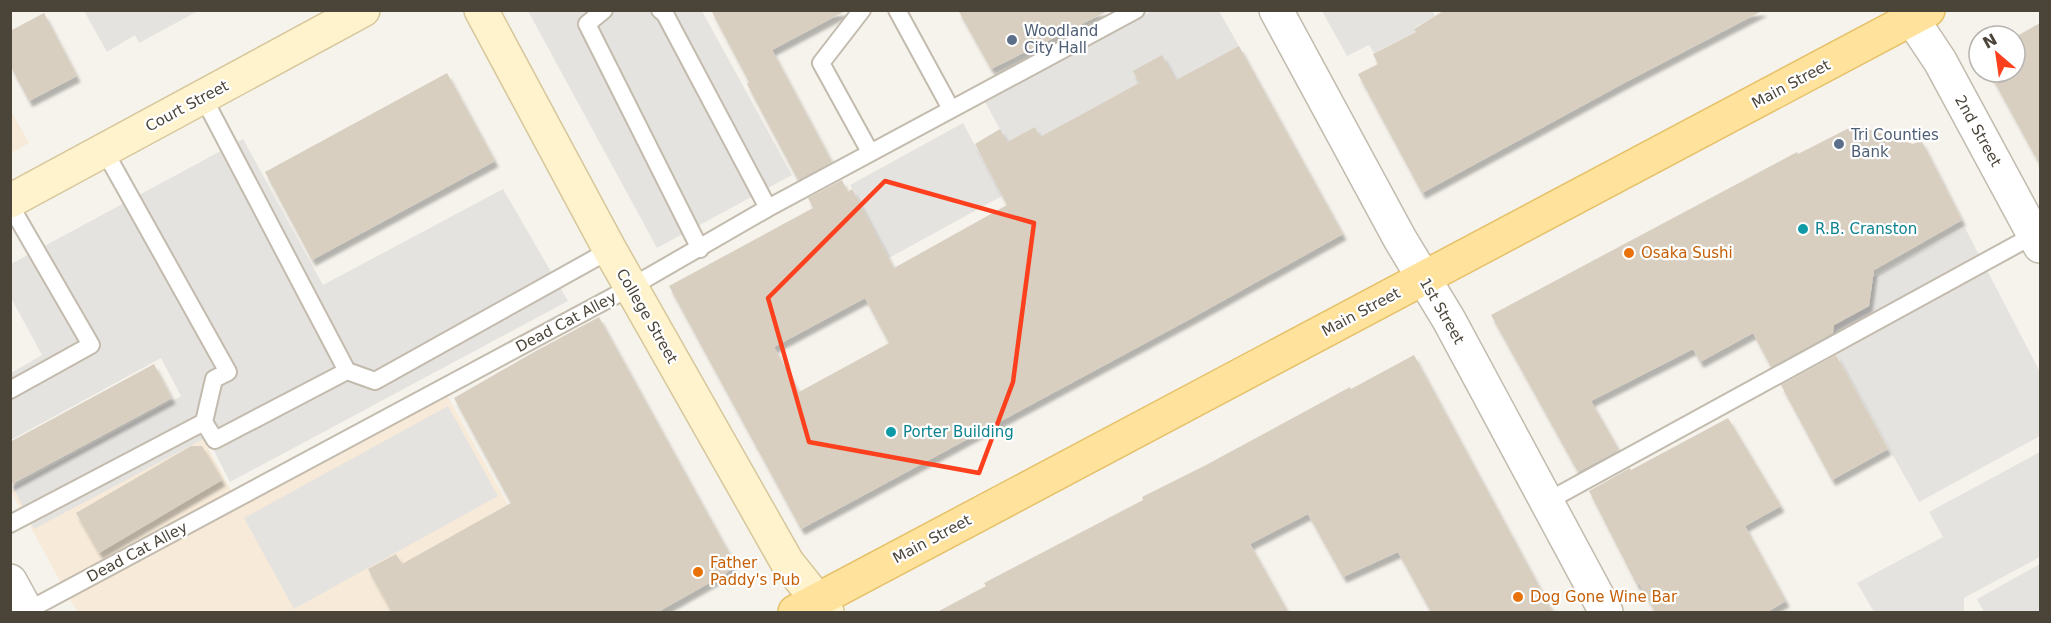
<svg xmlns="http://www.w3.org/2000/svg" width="2051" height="623" viewBox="0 0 2051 623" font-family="'DejaVu Sans',sans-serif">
  <defs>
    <filter id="shadow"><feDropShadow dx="3.5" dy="6" stdDeviation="1.5" flood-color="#0004"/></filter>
  </defs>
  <rect width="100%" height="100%" fill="#f6f3ec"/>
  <path fill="#f7ead8" d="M10 109 29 143 11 153H10Z
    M445 392 568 612H77L11 491 183 401 238 504Z"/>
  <path fill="#e5e3e0" d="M84 11H198L139 43 135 35 107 52Z
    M528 11H702L792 175 657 248Z
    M1152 11H1219L1239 46 1176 80 1143 90 1123 92 1071 120 1043 143 1035 128 1007 142 985 102Z
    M1322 11H1432L1435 16 1414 28 1416 32 1374 53 1369 45 1347 56Z
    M963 123 1002 196 889 258 850 185Z
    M243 139 323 285 503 189 568 301 230 482 207 437 34 529 13 487 181 396 161 358 11 440V373L42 355 11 298V264Z
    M1965 228 2040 372V436L1919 502 1823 331 1866 281Z
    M448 406 498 496 294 609 244 518Z
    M2040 452V557L1964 598V612H1874L1857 583 1943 537 1929 512Z
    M2040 564V612H1984L1977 599Z"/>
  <path fill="#d8cfc1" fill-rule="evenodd" filter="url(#shadow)" d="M711 10H847L772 50 832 162 798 180 747 84 749 82Z
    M958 10H1110L991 69Z
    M1445 10H1764L1626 82 1422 193 1358 74 1378 64 1373 54 1416 32 1414 29Z
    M44 13 77 76 29 101 10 65V31Z
    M2040 23V165L1989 72H2015V37Z
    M1239 46 1343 234 1192 318 801 529 669 286 813 208 808 198 842 180 848 192 852 189 894 268 1007 205 975 144 1000 129 1007 142 1035 127 1040 137 1139 83 1133 71 1162 55 1176 80ZM865 298 889 343 799 392 774 347Z
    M447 73 495 161 312 260 265 172Z
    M1855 125 1913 144 1921 140 1962 220 1874 270 1869 306 1834 325 1833 333 1771 367 1753 333 1700 362 1693 349 1591 401 1619 450 1578 472 1491 315 1797 152 1798 154Z
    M599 317 732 558V568L725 574 658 612H392L368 569 396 554 402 564 511 503 454 398 534 352Z
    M1414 355 1553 612H1431L1398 552 1343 577 1308 514 1250 544 1288 612H937L986 586 984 583 1143 500 1142 497 1206 465 1350 387 1351 389Z
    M1836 355 1888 449 1832 480 1781 385Z
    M154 364 172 398 10 485V442Z
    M1728 418 1781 506 1745 526 1786 601 1767 612H1655L1639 583 1637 585 1589 491 1630 468 1631 470Z
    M191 446H202L222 480 99 553 76 513Z"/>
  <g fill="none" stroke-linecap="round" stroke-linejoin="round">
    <g stroke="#c2bbae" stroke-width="20">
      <path id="lane" d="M604 10 587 24 700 249
        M660 10 665 14 768 208
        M862 10 821 63 870 152
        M897 10 951 109
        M203 97 347 371 375 381 610 250
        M104 150 228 372 214 379 204 422 215 440 347 371
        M10 205 91 345 10 390
        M1546 502 2034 235
        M10 524 204 422
        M25 612 631 287 768 208 1136 10"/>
    </g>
    <g stroke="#c2bbae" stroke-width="36">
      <path id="street" d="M1276 10 1400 239 1449 320 1606 612
        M1912 19 1940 61 2040 246
        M10 581 27 612"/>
    </g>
    <g stroke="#d6c79b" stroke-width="36">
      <path id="secondary" d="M481 10 610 250 787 562 827 612
        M10 201 363 10"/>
    </g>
    <g stroke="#e6c16a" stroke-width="36">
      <path id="primary" d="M795 612 1928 10"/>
    </g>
    <use href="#lane" stroke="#fff" stroke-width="16"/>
    <use href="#street" stroke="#fff" stroke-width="33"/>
    <use href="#secondary" stroke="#fff3cd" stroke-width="33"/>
    <use href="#primary" stroke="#ffe39c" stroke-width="33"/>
  </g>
  <path fill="none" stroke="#fc3f1d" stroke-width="4.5" stroke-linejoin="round" d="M885 181 1034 223 1013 382 979 473 809 442 768 298Z"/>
  <g fill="#5c6f8a" stroke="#fff" stroke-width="2">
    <circle cx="1012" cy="40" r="6"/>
    <circle cx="1839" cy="144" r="6"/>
  </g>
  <g fill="#0f9aa8" stroke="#fff" stroke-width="2">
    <circle cx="1803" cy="229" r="6"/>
    <circle cx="891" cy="432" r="6"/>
  </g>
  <g fill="#e8710a" stroke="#fff" stroke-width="2">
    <circle cx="1629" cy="253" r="6"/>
    <circle cx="698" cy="572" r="6"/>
    <circle cx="1518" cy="597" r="6"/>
  </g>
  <g text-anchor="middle" stroke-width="4.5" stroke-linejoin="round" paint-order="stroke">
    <g font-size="15" fill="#4e5e75" stroke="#fff" text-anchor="start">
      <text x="1024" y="36">Woodland<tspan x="1024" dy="17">City Hall</tspan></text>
      <text x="1851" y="140">Tri Counties<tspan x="1851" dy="17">Bank</tspan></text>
    </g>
    <g font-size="15" fill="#4b4439" stroke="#fff">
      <text transform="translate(1791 84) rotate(-28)" y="5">Main Street</text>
      <text transform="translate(187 106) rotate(-28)" y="5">Court Street</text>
      <text transform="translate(1978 131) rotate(61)" y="5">2nd Street</text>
      <text transform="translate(1442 311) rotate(60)" y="5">1st Street</text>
      <text transform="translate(1361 312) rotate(-28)" y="5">Main Street</text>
      <text transform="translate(647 316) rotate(60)" y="5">College Street</text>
      <text transform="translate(566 322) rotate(-28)" y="5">Dead Cat Alley</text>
      <text transform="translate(932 539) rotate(-28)" y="5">Main Street</text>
      <text transform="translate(137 552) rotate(-28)" y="5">Dead Cat Alley</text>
    </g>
    <g font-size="15" fill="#0d838f" stroke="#fff" text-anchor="start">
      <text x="1815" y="234">R.B. Cranston</text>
      <text x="903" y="437">Porter Building</text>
    </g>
    <g font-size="15" fill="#c56008" stroke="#fff" text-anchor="start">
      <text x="1641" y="258">Osaka Sushi</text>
      <text x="710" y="568">Father<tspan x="710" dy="17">Paddy's Pub</tspan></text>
      <text x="1530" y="602">Dog Gone Wine Bar</text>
    </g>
  </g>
  <rect width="2051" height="623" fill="none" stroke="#4b4439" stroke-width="24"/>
  <g transform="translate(1997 54) rotate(331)"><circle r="28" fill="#ffffff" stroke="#b7b4b0" stroke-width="1.5"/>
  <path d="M0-4.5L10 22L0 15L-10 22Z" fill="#fc3f1d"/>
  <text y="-9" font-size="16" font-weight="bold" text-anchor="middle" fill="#4b4439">N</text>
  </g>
</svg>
